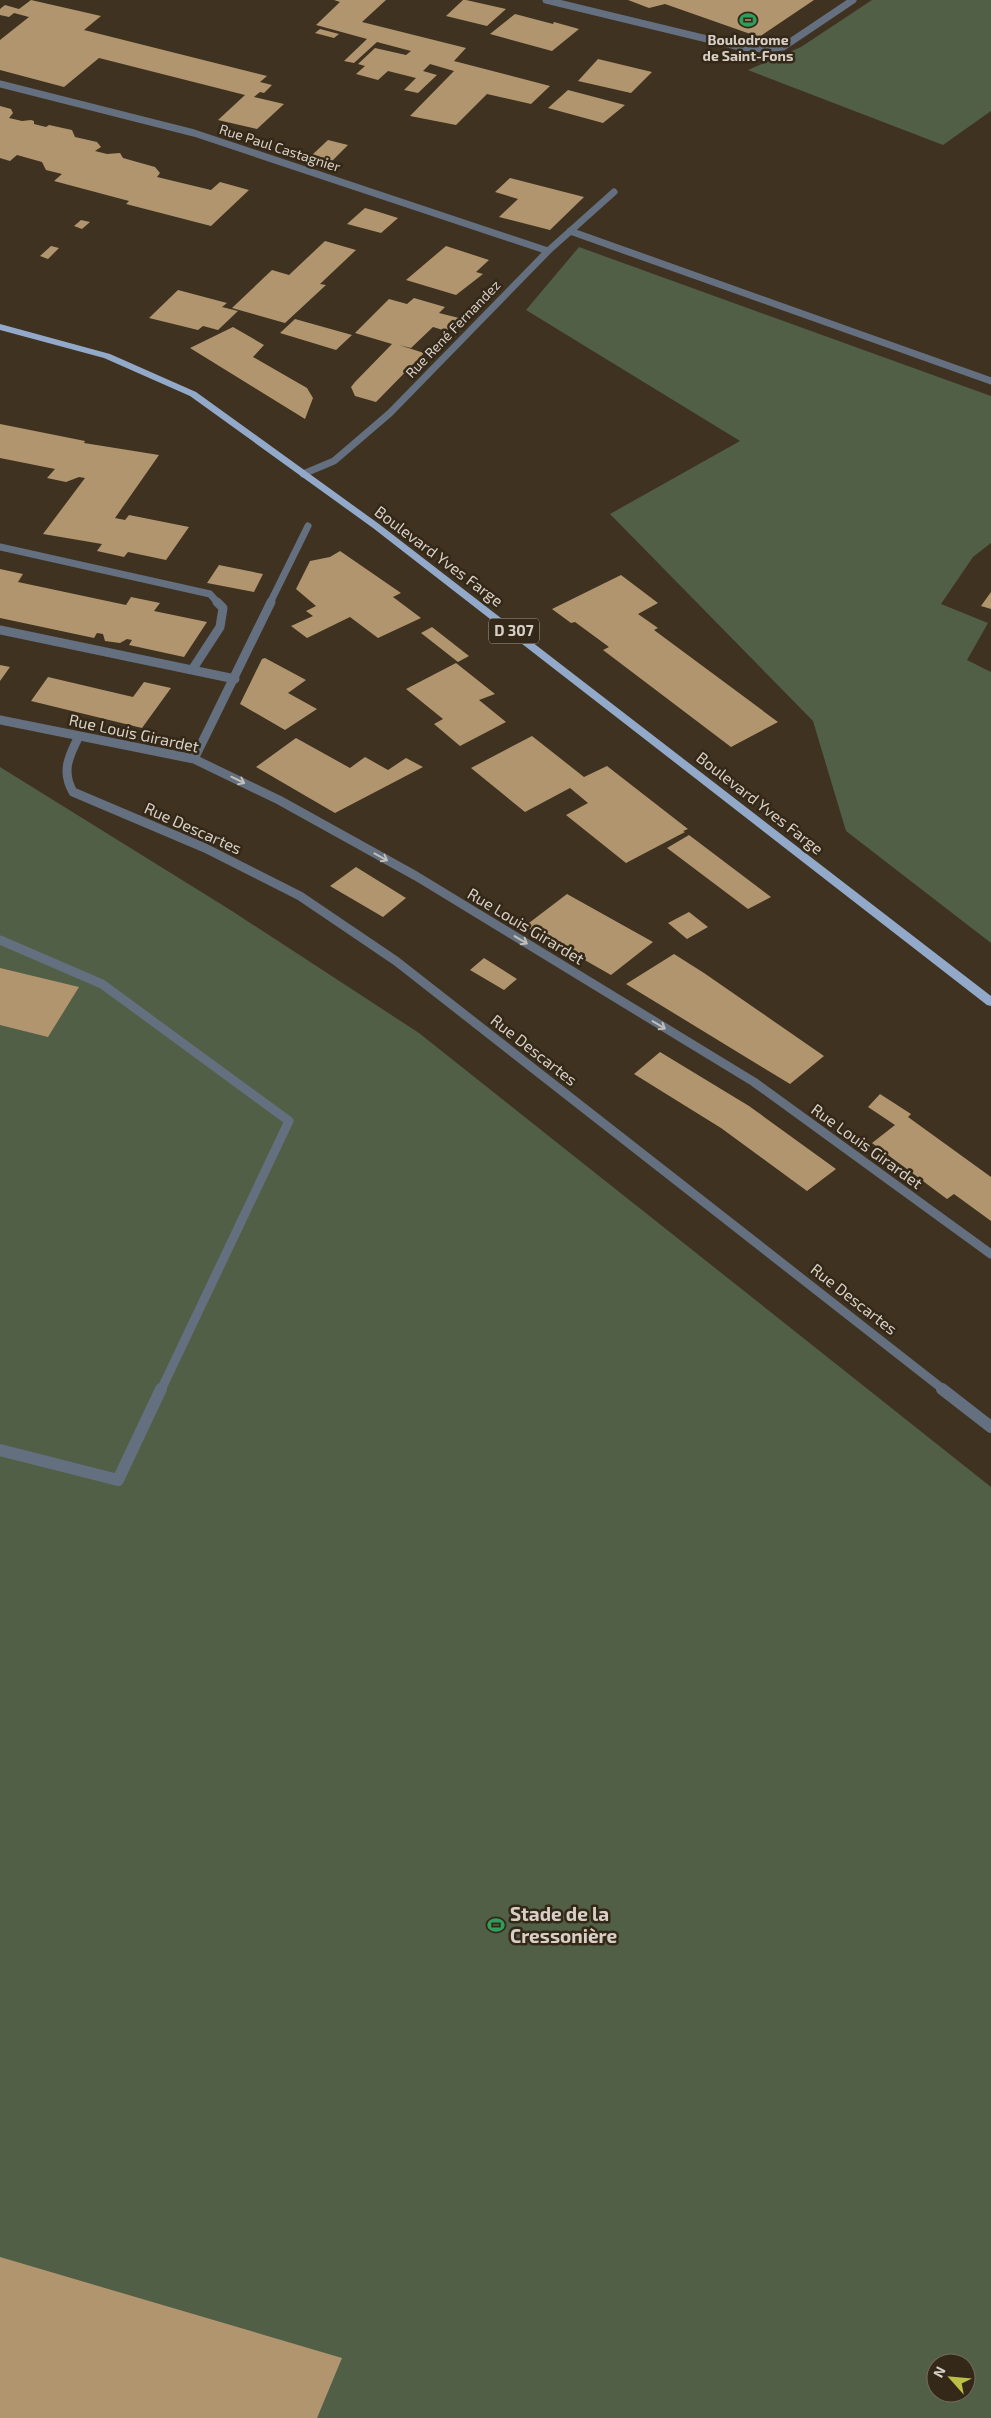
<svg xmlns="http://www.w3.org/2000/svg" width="991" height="2418" viewBox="0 0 991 2418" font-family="'Exo 2',sans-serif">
  <rect width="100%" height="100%" fill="#3f3221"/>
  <path fill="#515f46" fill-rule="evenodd" d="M872 0H991V111L943 145 748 70 801 47Z
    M579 247 991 396V543L973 557 941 604 988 623 967 660 991 672V943L846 831 813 721 610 514 740 441 526 310Z
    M0 767 232 911 419 1033 991 1487V2418H0ZM936 2363H966V2393H936Z"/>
  <path fill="#b1956e" d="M31 0 101 16 84 30 267 76 260 82 272 85 264 93 260 92 254 97 284 104 257 129 218 120 245 95 99 58 64 87 0 70V40L29 17 14 13 9 17 0 15V9L5 5 19 9Z
    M334 0H386L362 22 466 48 454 61 550 86 531 104 487 94 456 125 410 116 454 71 430 64 423 71 437 75 418 93 404 90 416 78 388 71 378 80 356 74 365 66 358 64 375 48 406 55 411 51 377 42 354 63 344 61 367 39 316 25 340 2Z
    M463 0H466L506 9 487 26 446 16Z
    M628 0H814L759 37 665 4 649 8Z
    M515 14 553 24 554 22 579 29 552 51 490 34Z
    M320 29 339 34 334 38 315 33Z
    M598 59 652 72 631 93 578 81Z
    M568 90 625 105 603 123 548 108Z
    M0 106 11 109 13 113 9 118 22 121 31 120 34 121V124L46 127 49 125 72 130 75 137 97 142 101 147 95 151 107 154 120 153 123 158 155 167 160 173 157 177 211 190 220 182 249 190 211 226 126 204 129 201 54 181 62 174 46 170 42 162 17 155 10 161 0 158Z
    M328 140 348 145 331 162 312 155Z
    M510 178 584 197 550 230 499 217 518 199 495 192Z
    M365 208 379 212 398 218 381 233 347 224Z
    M81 220 90 222 82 229 74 226Z
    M325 241 356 250 320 284 326 285 285 323 232 308 272 270 289 275Z
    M51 246 59 248 48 259 40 256Z
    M446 246 489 260 476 272 483 274 456 295 406 280Z
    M178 290 227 303 222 307 238 311 218 330 203 326 198 330 149 318Z
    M414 298 445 307 439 313 459 318 446 331 433 327 411 348 399 345 424 353 376 402 355 396 351 387 355 382 392 344 355 333 389 299 407 304Z
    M295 319 352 335 336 350 280 333Z
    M233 327 264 345 253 357 307 388 313 398 305 419 190 348Z
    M0 424 85 441 84 443 159 455 115 518 125 520 129 515 189 527 166 560 128 552 124 557 97 551 102 544 43 534 85 478 79 477 66 482 47 478 55 469 0 458Z
    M340 551 401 593 393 597 421 618 378 638 350 617 307 638 291 626 313 616 306 611 316 606 296 589 310 561 330 557Z
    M219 565 263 574 254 592 207 583Z
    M0 569 23 574 18 582 126 605 131 597 160 603 154 611 207 622 184 657 129 645 132 640 127 639 120 643 105 641 103 634 97 633 94 638 0 618Z
    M621 575 658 603 638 614 658 628 654 630 778 722 731 747 603 650 609 647 575 622 571 623 552 609Z
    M991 592V609L981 606Z
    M432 627 469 656 458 662 421 633Z
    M265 658 306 680 288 693 317 709 285 730 240 704 262 659Z
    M456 663 495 694 479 700 506 722 460 746 434 724 443 719 406 689Z
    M0 665 10 667 0 681Z
    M48 677 133 697 144 682 171 688 142 728 31 701Z
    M532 736 584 777 607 766 688 829 683 831 685 832 626 863 566 815 588 803 570 788 525 812 471 768Z
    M296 738 350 768 365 757 388 770 406 758 423 767 335 813 256 767Z
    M689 835 771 897 748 909 667 848Z
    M356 867 406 898 383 917 330 886Z
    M567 894 653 942 611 975 525 926Z
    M689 912 708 927 687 939 668 923Z
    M674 954 704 973 824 1056 790 1084 626 984Z
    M484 958 517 979 504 990 470 970Z
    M0 968 79 987 48 1037 0 1025Z
    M660 1052 749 1106 836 1169 807 1191 721 1128 634 1074Z
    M880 1094 911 1114 908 1117 991 1177V1221L954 1194 947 1199 872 1143 895 1125 868 1107Z
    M0 2257 342 2358 317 2418H0Z"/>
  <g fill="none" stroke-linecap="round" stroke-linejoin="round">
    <path stroke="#64707f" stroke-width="7" d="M0 547 210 594 218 603"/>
    <path stroke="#64707f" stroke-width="9" d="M0 630 235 679
      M192 670 220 627 223 608 217 602
      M0 940 102 984 289 1121 161 1390"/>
    <path stroke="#64707f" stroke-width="12" d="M0 1450 118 1480 161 1389"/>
    <path stroke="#64707f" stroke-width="7" d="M546 0 740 47 764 49 783 47 853 0
      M0 84 194 133 548 251
      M570 231 991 381
      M303 474 334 461 390 413 548 251 614 192
      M270 603 308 526"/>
    <path stroke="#64707f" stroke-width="9" d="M0 720 194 759 279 800 416 876 754 1082 991 1254
      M79 736C69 756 61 771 73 792L205 848 300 896 396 961 944 1390
      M194 759 271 602"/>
    <path stroke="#64707f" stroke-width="12" d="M942 1389 991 1427"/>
    <path fill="#92a9c9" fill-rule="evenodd" d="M0 324 110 354 196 392 379 524 991 996V1006L987 1005 373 528 190 396 104 358 0 330Z"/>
  </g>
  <defs><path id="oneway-shaft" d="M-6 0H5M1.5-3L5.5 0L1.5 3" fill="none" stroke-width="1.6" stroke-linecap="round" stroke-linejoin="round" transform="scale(1.25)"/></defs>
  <g stroke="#c1bdb8">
    <use href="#oneway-shaft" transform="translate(238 780) rotate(26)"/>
    <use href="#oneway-shaft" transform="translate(381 857) rotate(29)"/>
    <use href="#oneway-shaft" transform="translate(521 940) rotate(31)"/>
    <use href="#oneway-shaft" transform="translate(659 1025) rotate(31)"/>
  </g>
  <defs>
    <g id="stadium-bare" transform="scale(1.35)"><path d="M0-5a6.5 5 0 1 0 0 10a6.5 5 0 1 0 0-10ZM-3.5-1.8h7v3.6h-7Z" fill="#2e9e5b" stroke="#342818" stroke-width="2.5" paint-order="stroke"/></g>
  </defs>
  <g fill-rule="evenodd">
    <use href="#stadium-bare" x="748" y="20"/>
    <use href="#stadium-bare" x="496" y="1925"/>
  </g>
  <g text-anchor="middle" stroke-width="5" stroke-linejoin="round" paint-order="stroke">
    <g font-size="14" font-weight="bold" fill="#d8d0c6" stroke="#342818">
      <text x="748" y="45">Boulodrome<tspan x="748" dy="16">de Saint-Fons</tspan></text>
    </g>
    <g font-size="14" fill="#d8d0c6" stroke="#342818">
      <text transform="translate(280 148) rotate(18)" y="5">Rue Paul Castagnier</text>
      <text transform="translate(453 329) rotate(-46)" y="5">Rue René Fernandez</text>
    </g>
    <rect fill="#342818" stroke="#a79e92" stroke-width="1" x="489" y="618.5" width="50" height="25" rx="4"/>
    <g font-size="15" font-weight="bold" fill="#d8d0c6">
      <text x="514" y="636">D 307</text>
    </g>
    <g font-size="16" fill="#d8d0c6" stroke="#342818">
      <text transform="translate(439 556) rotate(37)" y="6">Boulevard Yves Farge</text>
      <text transform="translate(134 733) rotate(12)" y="6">Rue Louis Girardet</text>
      <text transform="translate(760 803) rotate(38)" y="6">Boulevard Yves Farge</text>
      <text transform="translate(193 828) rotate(24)" y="6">Rue Descartes</text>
      <text transform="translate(526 926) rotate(31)" y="6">Rue Louis Girardet</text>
      <text transform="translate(534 1050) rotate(38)" y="6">Rue Descartes</text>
      <text transform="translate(867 1146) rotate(36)" y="6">Rue Louis Girardet</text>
      <text transform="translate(854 1299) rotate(38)" y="6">Rue Descartes</text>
    </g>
    <g font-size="19" font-weight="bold" fill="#d8d0c6" stroke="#342818" text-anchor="start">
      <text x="510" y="1921">Stade de la<tspan x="510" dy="22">Cressonière</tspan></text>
    </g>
  </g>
  <g transform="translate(951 2378) rotate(297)"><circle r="24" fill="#342818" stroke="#766b5e"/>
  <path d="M0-4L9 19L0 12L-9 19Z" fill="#bbc045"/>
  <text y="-8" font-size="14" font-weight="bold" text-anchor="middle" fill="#d8d0c6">N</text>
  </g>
</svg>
